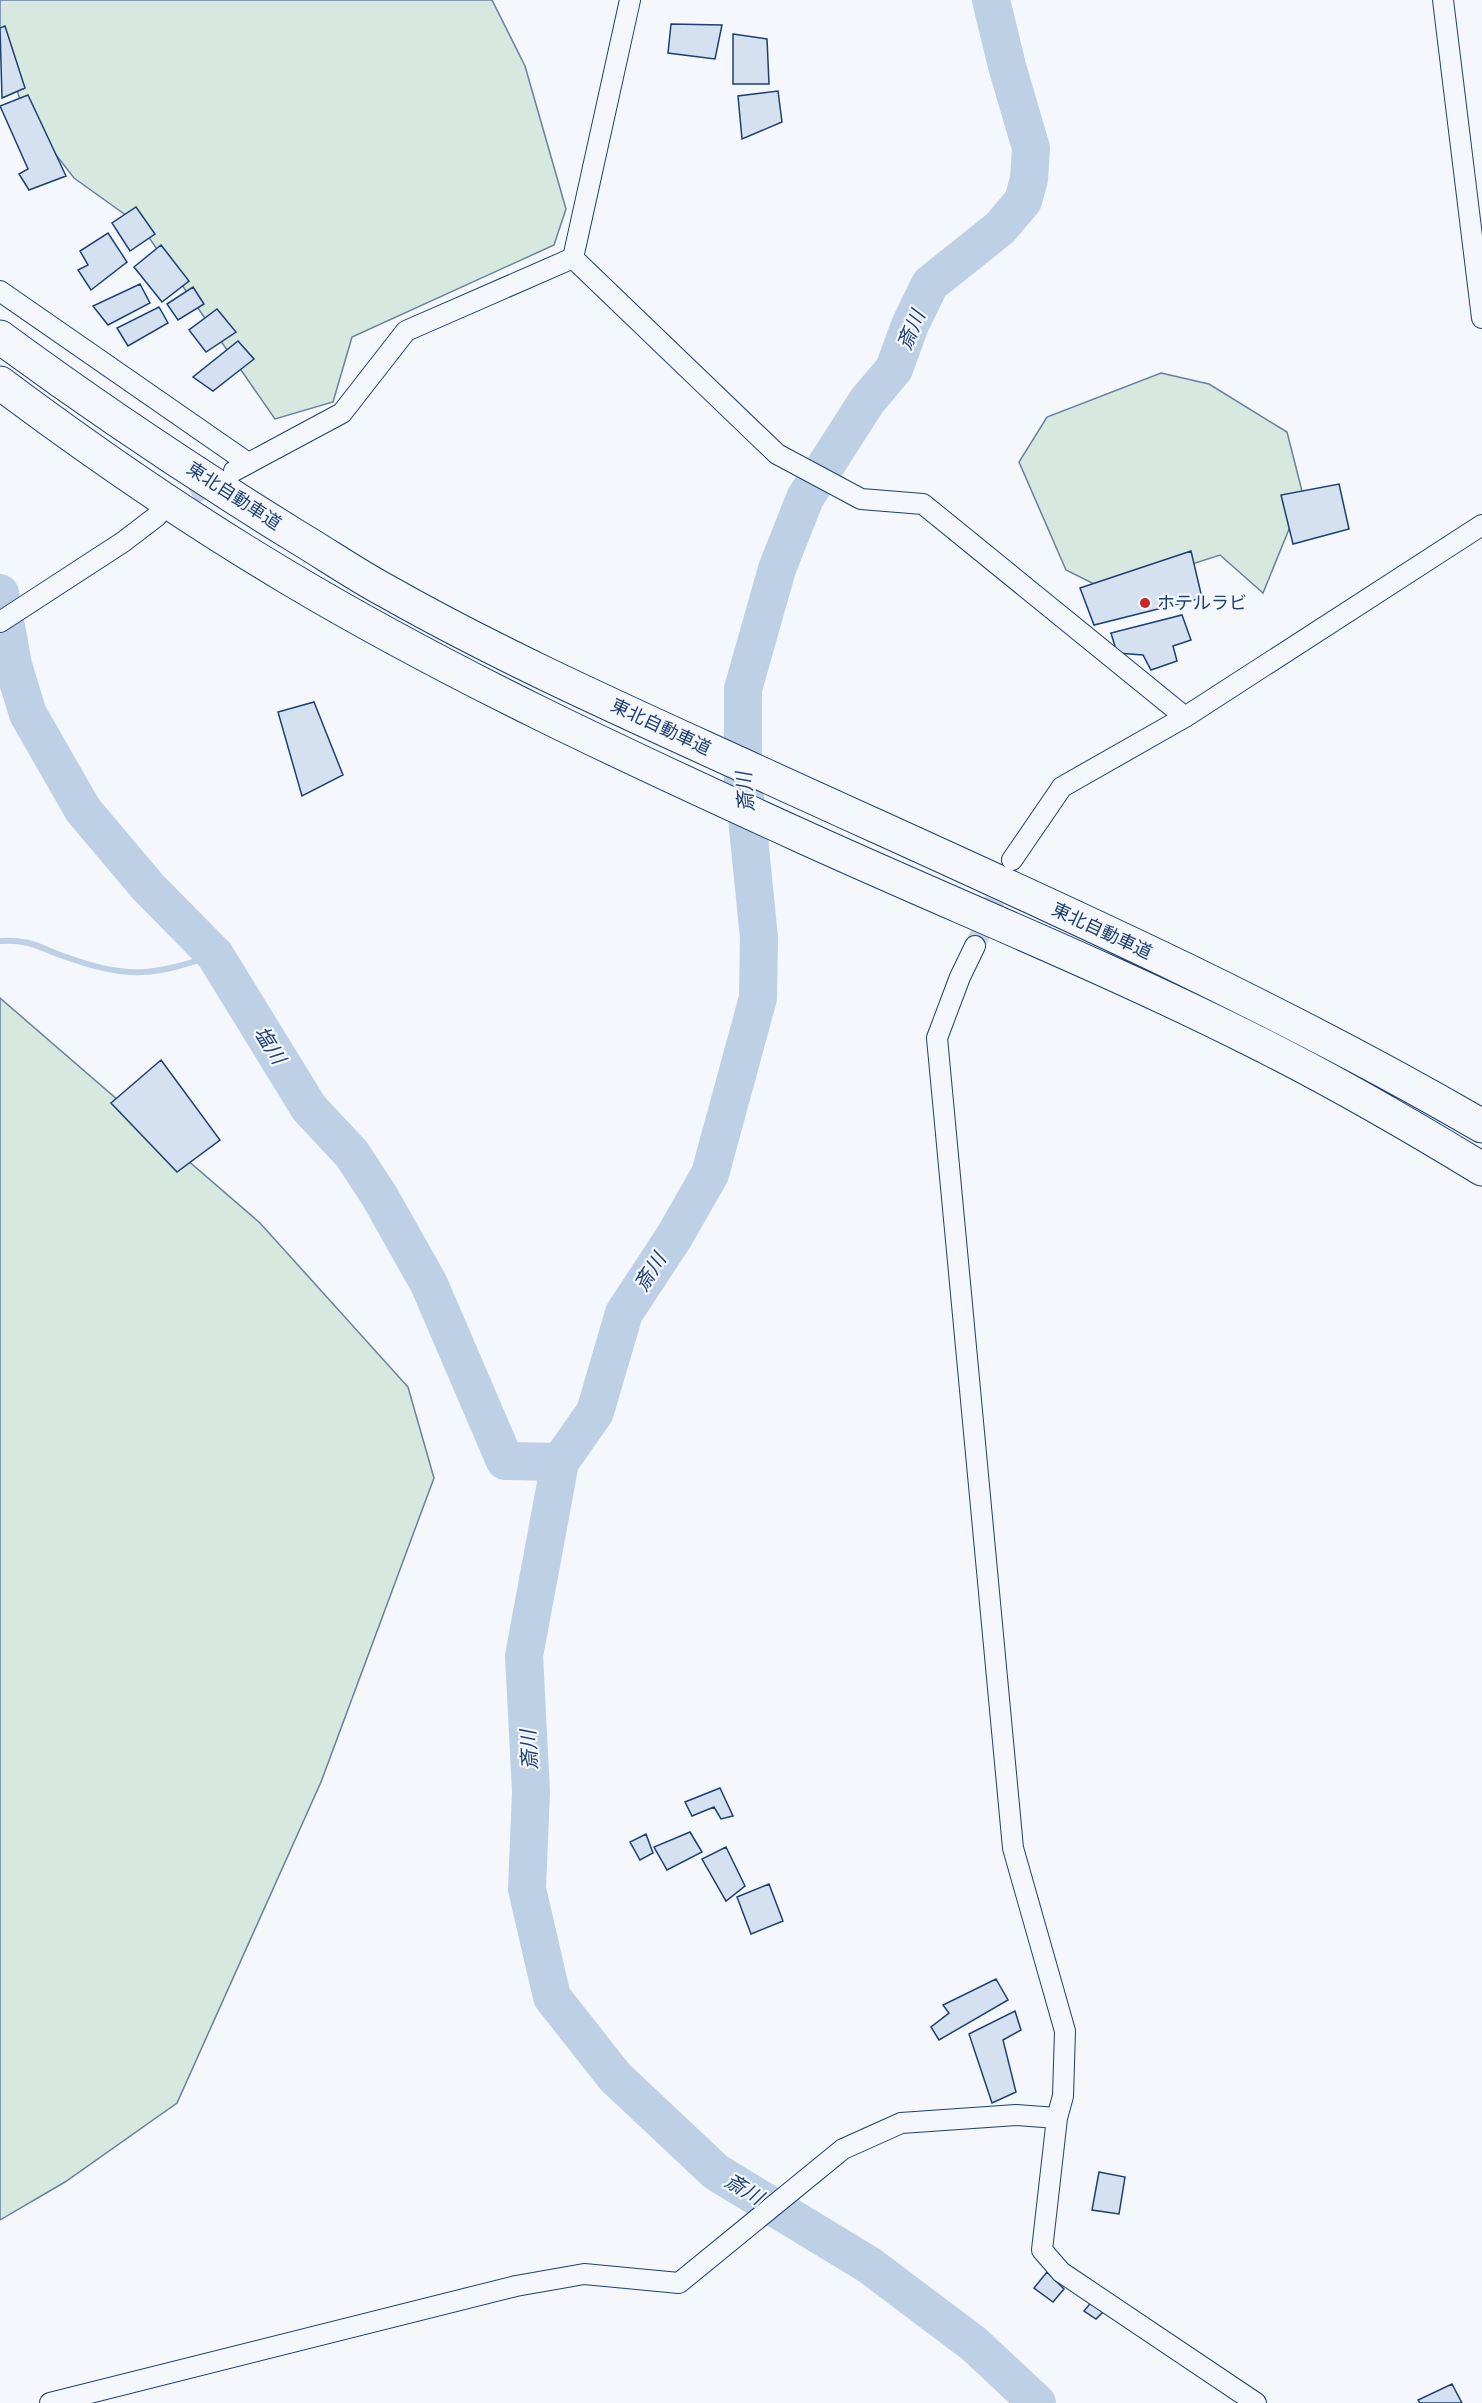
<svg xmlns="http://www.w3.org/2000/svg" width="1482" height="2403" viewBox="0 0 1482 2403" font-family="'Nunito Sans','Noto Sans JP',sans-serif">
  <rect width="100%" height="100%" fill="#f4f7fb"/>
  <path fill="#d7e8df" stroke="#687fa3" stroke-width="1.5" d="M0 0H492L525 66 566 209 554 245 352 337 333 402 275 419 141 226 74 178 25 115 0 38Z
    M1161 373 1209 384 1287 432 1303 495 1263 593 1220 555 1108 591 1066 570 1019 462 1047 417Z
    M0 998 260 1223 408 1387 434 1478 321 1782 177 2103 65 2182 0 2220Z"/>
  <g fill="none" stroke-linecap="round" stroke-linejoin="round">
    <path stroke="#bed0e5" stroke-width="6" d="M0 941C31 939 40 948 66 957 129 980 154 975 215 955"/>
    <path stroke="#bed0e5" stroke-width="38" d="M991 0 1007 66 1031 148 1029 179 1023 201 1000 228 930 284 910 325 894 369 867 401 805 498 777 569 743 689V778L759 938 758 998 710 1174 674 1237 624 1313 595 1412 560 1462 524 1656 531 1792 527 1889 552 1997 615 2077 716 2172 869 2265 974 2344 1037 2403
      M0 593 13 665 28 714 83 810 148 887 215 955 309 1108 352 1154 380 1197 429 1284 505 1461 560 1462"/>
  </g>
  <path fill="#d5e0f0" stroke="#1d3f73" stroke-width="1.5" d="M671 24 722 25 715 59 668 53Z
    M5 26 25 88 2 98 0 28Z
    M733 34 767 39 769 84H733Z
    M778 91 782 122 742 139 738 96Z
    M28 95 66 176 29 190 19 174 28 169 0 106Z
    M136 207 155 234 130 251 112 223Z
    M108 233 127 262 91 290 78 270 88 265 80 251Z
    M161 245 189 281 162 302 134 267Z
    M140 284 150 303 108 325 93 306Z
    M193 287 204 304 178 320 167 304Z
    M159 307 168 323 128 346 117 328Z
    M217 309 236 332 206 352 189 330Z
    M238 341 254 359 213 391 193 377Z
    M1339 484 1349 529 1293 544 1281 495Z
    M1191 551 1202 598 1094 625 1080 588Z
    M1182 615 1191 640 1173 646 1177 661 1151 670 1143 655 1117 653 1111 633Z
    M314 702 343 775 302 796 278 712Z
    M161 1060 220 1140 177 1172 111 1103Z
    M720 1788 733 1816 721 1819 714 1807 692 1816 685 1802Z
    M690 1832 702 1852 667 1870 654 1847Z
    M646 1834 653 1853 640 1860 630 1842Z
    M726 1847 745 1886 726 1901 702 1859Z
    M769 1884 783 1921 751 1934 737 1897Z
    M996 1979 1008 2000 939 2040 931 2027 949 2013 943 2005Z
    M1015 2011 1021 2030 1003 2040 1016 2092 992 2103 969 2034Z
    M1099 2172 1125 2177 1119 2214 1092 2210Z
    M1047 2272 1064 2289 1053 2302 1034 2288Z
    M1093 2300 1105 2310 1096 2319 1084 2311Z
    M1452 2384 1462 2403H1420L1418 2400Z"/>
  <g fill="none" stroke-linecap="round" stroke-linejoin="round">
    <path stroke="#c9d2e0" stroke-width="20" stroke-dasharray="20 10" stroke-linecap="butt" d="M166 510 219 480
      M975 946 1006 874"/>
    <g stroke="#1d3f73" stroke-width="22">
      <path id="street" d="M1443 0 1482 318
        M573 258 777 454 861 499 923 504 1185 717
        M573 258 630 0
        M0 291 248 463
        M234 471 342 413 406 331 573 258
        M0 622 123 542 157 516
        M1012 860 1062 787 1185 717 1482 525
        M975 946 960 977 937 1038 1013 1848 1065 2031 1063 2096 1057 2118 1042 2250 1061 2272 1256 2403
        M50 2403 516 2286 584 2274 679 2283 843 2149 901 2123 1016 2115 1057 2118"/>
    </g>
    <g stroke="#1d3f73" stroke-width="35">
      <path id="highway" d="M0 337C95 407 194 473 294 535 326 554 356 575 388 592 501 656 620 709 738 763 988 878 1243 987 1482 1126
        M0 383C92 452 188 518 287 577 451 675 626 756 799 835 948 903 1100 964 1246 1037 1327 1077 1405 1122 1482 1169"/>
    </g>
    <use href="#street" stroke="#f4f7fb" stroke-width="20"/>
    <use href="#highway" stroke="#f4f7fb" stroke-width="33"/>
  </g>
  <circle fill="#c62828" stroke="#f4f7fb" stroke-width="2" cx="1145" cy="603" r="6"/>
  <g text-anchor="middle" stroke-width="4.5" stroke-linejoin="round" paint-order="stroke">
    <g font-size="18" fill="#1d3f73" stroke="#f4f7fb">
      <text transform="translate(234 496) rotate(33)" y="6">東北自動車道</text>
      <text transform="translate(661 727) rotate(25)" y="6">東北自動車道</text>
      <text transform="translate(1102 931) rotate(25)" y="6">東北自動車道</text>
    </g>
    <g font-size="18" fill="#1d3f73" stroke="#f4f7fb" text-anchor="start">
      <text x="1157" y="609">ホテルラビ</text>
    </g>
    <g font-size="20" font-style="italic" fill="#1d3f73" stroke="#f4f7fb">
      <text transform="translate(911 330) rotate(-67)" y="7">斎川</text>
      <text transform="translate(745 792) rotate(-94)" y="7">斎川</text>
      <text transform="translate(270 1045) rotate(58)" y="7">塩川</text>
      <text transform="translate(650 1272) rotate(-58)" y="7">斎川</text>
      <text transform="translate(529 1750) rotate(-93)" y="7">斎川</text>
      <text transform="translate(744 2189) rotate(31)" y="7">斎川</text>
    </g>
  </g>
</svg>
